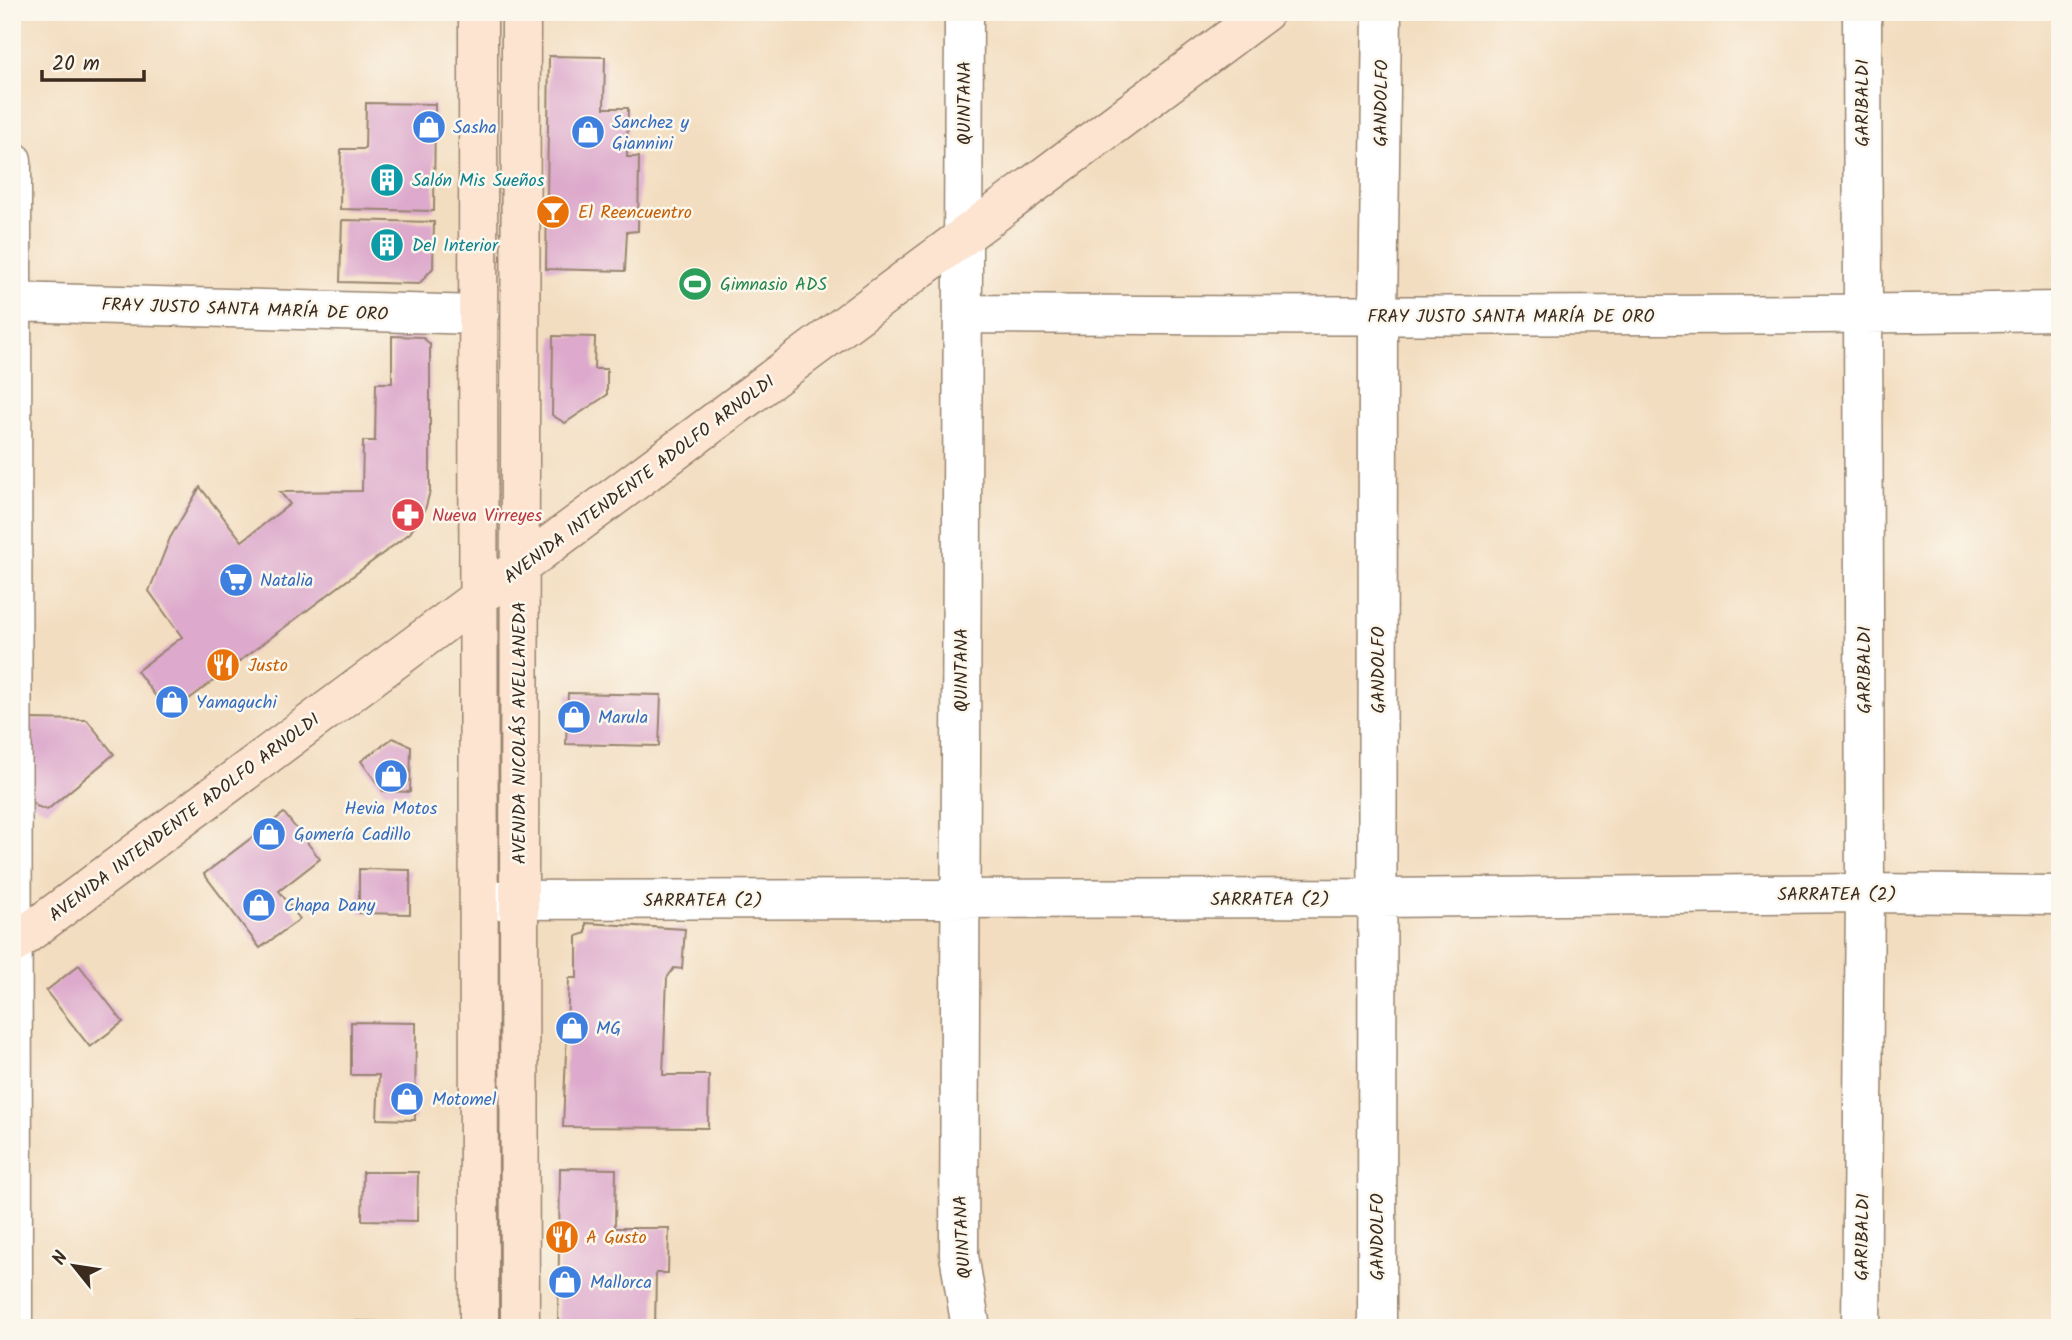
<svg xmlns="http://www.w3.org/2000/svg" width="2072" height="1340" viewBox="0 0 2072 1340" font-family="Kalam,sans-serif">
  <rect width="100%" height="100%" fill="#fbf7ec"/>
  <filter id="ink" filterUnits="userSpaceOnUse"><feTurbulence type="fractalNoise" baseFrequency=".0143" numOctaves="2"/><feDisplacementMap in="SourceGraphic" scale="14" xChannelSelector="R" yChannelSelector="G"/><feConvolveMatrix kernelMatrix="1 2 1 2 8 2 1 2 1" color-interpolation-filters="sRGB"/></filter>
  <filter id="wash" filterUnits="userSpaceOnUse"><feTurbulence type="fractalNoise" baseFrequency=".00686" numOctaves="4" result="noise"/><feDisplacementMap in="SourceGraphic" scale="28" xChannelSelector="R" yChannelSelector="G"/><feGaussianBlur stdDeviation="1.57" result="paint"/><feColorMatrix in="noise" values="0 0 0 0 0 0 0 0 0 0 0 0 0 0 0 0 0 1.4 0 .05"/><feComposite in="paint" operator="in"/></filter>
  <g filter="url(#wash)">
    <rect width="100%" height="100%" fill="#f3ddc0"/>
    <g id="blocks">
      <path fill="#dda9cc" d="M549 56 605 57 604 108H628L627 157H639L638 231 627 232 625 271 546 269Z
        M366 103 435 104 434 211 340 209 341 149H365Z
        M342 220 434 222 433 268 419 284 340 282Z
        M392 336 422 337 430 344V491L425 510 410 533 169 714 137 671 182 637 149 591 170 538 200 487 242 541 290 504 280 492 362 491 363 441H375L376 383H392Z
        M553 336 595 337 594 369H607V395L565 423 552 415Z
        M568 693 661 695 659 746 566 744Z
        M31 719 87 720 114 754 47 810 36 806 31 800Z
        M393 738 411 746 410 792 383 791 361 761Z
        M284 813 320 859 279 891 300 919 260 948 204 874Z
        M359 869 410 870V914L359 913Z
        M586 923 685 929 682 969 674 968 667 978 663 1075H709L708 1128 563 1127 569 978H577V936L586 933Z
        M79 965 123 1022 90 1047 46 991Z
        M351 1022 416 1023 415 1120 377 1119 379 1075H351Z
        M560 1168 616 1169 615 1228H669L668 1273H656L655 1328H558Z
        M363 1172H418L417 1221 362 1220Z
        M356 1321 413 1323V1328H356Z"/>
    </g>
  </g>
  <g filter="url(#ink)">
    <use href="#blocks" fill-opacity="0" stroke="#97846f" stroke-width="2"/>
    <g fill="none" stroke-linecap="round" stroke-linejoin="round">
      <g stroke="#97846f" stroke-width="41">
        <path id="minor" d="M964 12 959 1255 971 1328
          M12 160 13 1328
          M12 302 479 315
          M963 314C1328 316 1694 317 2060 311
          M480 900 1378 898 1865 893 2060 895
          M1377 1328 1378 316 1382 12
          M1861 1328 1865 893 1862 12"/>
      </g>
      <g stroke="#97846f" stroke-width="41">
        <path id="secondary" d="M478 12 479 1328
          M12 945 1265 12
          M520 1328 519 900 521 12"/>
      </g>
      <use href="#minor" stroke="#fff" stroke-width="38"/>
      <use href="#secondary" stroke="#fde4d1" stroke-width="38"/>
    </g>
  </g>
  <defs>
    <g id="shop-disc" transform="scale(1.75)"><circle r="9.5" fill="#3f7fe0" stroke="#fbf7ec"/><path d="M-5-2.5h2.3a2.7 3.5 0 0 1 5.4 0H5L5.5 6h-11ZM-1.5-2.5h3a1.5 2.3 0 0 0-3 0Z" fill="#fff"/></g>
    <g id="building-disc" transform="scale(1.75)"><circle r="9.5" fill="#0f9aa8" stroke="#fbf7ec"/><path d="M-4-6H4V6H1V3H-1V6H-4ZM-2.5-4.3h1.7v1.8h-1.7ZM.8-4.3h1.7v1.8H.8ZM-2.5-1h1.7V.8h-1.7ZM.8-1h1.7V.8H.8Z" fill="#fff"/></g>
    <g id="bar-disc" transform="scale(1.75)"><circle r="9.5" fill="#e8710a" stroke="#fbf7ec"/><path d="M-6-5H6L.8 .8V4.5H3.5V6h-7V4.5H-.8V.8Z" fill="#fff"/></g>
    <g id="stadium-disc" transform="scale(1.75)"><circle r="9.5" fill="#2e9e5b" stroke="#fbf7ec"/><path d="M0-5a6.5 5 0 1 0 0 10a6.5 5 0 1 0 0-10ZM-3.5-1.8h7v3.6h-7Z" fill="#fff"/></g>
    <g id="pharmacy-disc" transform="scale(1.75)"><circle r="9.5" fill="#e0444e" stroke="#fbf7ec"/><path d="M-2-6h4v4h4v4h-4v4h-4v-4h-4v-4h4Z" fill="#fff"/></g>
    <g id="supermarket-disc" transform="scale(1.75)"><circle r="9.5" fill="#3f7fe0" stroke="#fbf7ec"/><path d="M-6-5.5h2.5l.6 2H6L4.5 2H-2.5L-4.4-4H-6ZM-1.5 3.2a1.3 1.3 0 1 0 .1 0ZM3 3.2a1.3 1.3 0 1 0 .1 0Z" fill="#fff"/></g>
    <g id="restaurant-disc" transform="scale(1.75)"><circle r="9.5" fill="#e8710a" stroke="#fbf7ec"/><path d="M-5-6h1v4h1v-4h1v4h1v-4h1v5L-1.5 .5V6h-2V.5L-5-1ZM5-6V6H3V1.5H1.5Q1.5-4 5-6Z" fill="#fff"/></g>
  </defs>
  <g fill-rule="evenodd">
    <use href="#shop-disc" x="429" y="127"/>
    <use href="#shop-disc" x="588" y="132"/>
    <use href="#building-disc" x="387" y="180"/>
    <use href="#bar-disc" x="553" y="212"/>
    <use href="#building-disc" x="387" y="245"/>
    <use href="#stadium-disc" x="695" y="284"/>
    <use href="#pharmacy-disc" x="408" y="515"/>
    <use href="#supermarket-disc" x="236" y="580"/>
    <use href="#restaurant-disc" x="223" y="665"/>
    <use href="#shop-disc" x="172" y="702"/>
    <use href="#shop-disc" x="574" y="717"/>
    <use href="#shop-disc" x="391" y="776"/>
    <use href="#shop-disc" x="269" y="834"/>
    <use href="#shop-disc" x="259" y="905"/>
    <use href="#shop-disc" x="572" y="1028"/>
    <use href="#shop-disc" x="407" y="1099"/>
    <use href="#restaurant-disc" x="562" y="1237"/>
    <use href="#shop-disc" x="565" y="1282"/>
  </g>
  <g text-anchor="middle" stroke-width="5" stroke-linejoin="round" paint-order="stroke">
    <g font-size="18" fill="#3b2a1e" stroke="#fbf7ec">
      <text transform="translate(964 103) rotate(-90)" y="6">QUINTANA</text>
      <text transform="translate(1381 103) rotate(-89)" y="6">GANDOLFO</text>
      <text transform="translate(1862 103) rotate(-90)" y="6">GARIBALDI</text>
      <text transform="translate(245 309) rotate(2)" y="6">FRAY JUSTO SANTA MARÍA DE ORO</text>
      <text x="1511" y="322">FRAY JUSTO SANTA MARÍA DE ORO</text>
      <text transform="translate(639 479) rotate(-37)" y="6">AVENIDA INTENDENTE ADOLFO ARNOLDI</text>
      <text transform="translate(961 670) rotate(-90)" y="6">QUINTANA</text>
      <text transform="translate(1378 670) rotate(-90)" y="6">GANDOLFO</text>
      <text transform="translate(1864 670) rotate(-90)" y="6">GARIBALDI</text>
      <text transform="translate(519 733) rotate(-90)" y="6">AVENIDA NICOLÁS AVELLANEDA</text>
      <text transform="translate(184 817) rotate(-37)" y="6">AVENIDA INTENDENTE ADOLFO ARNOLDI</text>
      <text x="1837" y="900">SARRATEA (2)</text>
      <text x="1270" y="905">SARRATEA (2)</text>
      <text x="703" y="906">SARRATEA (2)</text>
      <text transform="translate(962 1237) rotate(-93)" y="6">QUINTANA</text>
      <text transform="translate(1377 1237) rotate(-90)" y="6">GANDOLFO</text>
      <text transform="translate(1862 1237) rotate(-89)" y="6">GARIBALDI</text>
    </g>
    <g font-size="18" fill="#366cbe" stroke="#fbf7ec" text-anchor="start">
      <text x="612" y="128">Sanchez y<tspan x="612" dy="21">Giannini</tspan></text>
      <text x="453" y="133">Sasha</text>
      <text x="260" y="586">Natalia</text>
      <text x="196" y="708">Yamaguchi</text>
      <text x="598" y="723">Marula</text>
      <text x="391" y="814" text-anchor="middle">Hevia Motos</text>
      <text x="294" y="840">Gomería Cadillo</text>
      <text x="284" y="911">Chapa Dany</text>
      <text x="596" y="1034">MG</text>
      <text x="432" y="1105">Motomel</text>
      <text x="590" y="1288">Mallorca</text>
    </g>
    <g font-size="18" fill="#0d838f" stroke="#fbf7ec" text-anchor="start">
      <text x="412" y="186">Salón Mis Sueños</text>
      <text x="412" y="251">Del Interior</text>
    </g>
    <g font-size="18" fill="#c56008" stroke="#fbf7ec" text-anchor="start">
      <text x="578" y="218">El Reencuentro</text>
      <text x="248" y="671">Justo</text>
      <text x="586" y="1243">A Gusto</text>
    </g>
    <g font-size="18" fill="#27864d" stroke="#fbf7ec" text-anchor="start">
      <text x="720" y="290">Gimnasio ADS</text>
    </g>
    <g font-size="18" fill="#be3a42" stroke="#fbf7ec" text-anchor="start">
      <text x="432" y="521">Nueva Virreyes</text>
    </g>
  </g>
  <rect width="2072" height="1340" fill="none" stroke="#fbf7ec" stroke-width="42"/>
  <g transform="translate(74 1266) rotate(300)" stroke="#fbf7ec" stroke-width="5" paint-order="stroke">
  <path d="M0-5L12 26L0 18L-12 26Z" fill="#3b2a1e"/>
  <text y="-10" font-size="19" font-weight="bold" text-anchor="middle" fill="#3b2a1e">N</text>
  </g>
  <path d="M42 70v10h102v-10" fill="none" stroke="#3b2a1e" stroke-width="3.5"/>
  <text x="52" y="70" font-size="21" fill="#3b2a1e" stroke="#fbf7ec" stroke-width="5" paint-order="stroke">20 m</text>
</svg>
